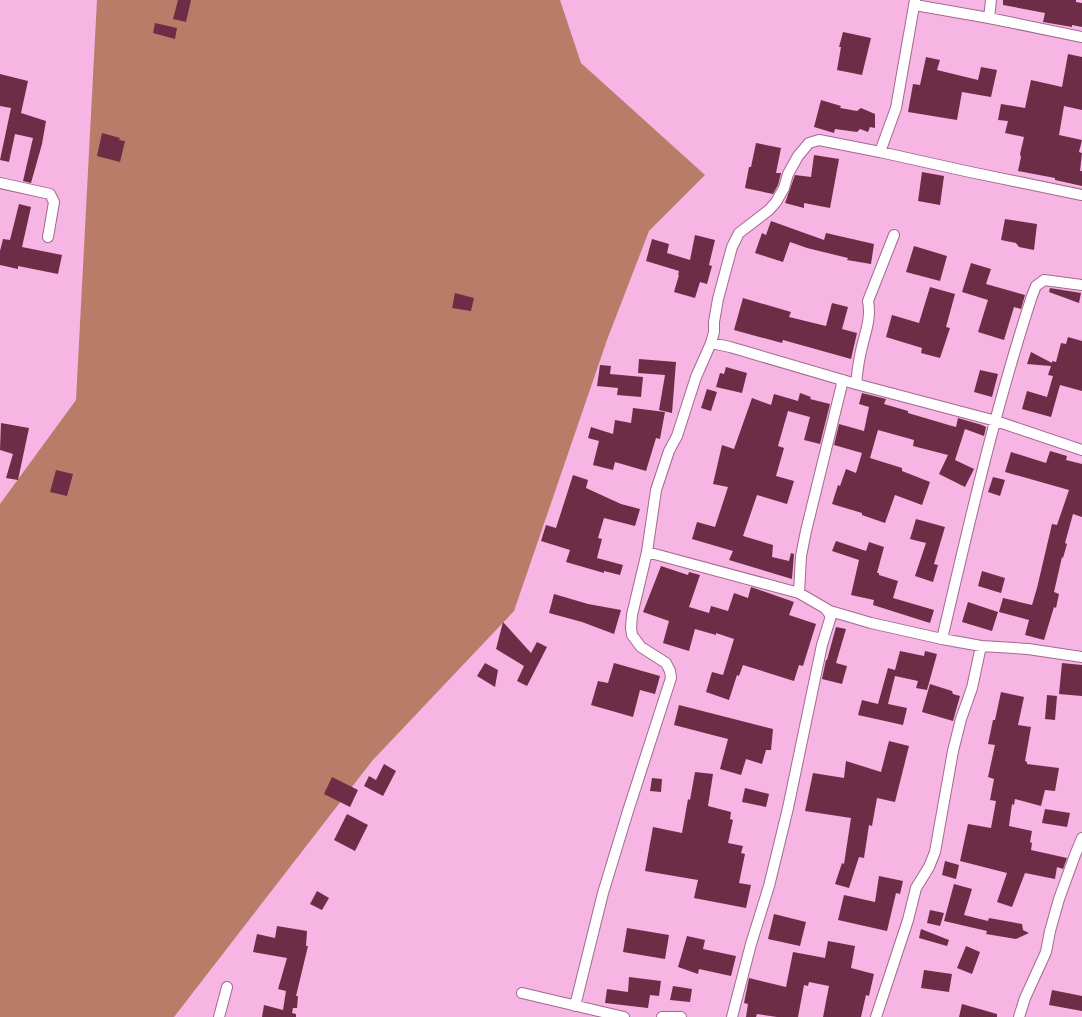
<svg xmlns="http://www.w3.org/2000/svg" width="1082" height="1017" viewBox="0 0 1082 1017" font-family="'IBM Plex Sans',sans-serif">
  <rect width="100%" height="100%" fill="#f6b5e2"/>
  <path fill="#b97c69" d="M97 0H560L581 63 705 175 649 231 607 340 514 611 372 761 174 1017H0V504L76 400Z"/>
  <path fill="#6d2d46" d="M178 0H191L186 22 173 19Z
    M1003 0H1076V2L1082 3V27L1072 25V27L1043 22 1045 13 1003 5Z
    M155 23 177 28 175 39 153 33Z
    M843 32 871 38 862 75 837 70 841 47H839Z
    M1068 54 1082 57V110L1064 106 1059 135 1082 140 1079 152 1082 153 1080 171H1082V186L1055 180V178L1018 171 1021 157 1020 154 1024 137 1005 133 1008 121 998 120 1001 104 1025 108 1031 80 1062 87Z
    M926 57 940 60 937 70 978 80 981 67 997 70 991 97 962 92 957 120 908 112 913 84 920 85Z
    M0 74 28 81 21 113 46 121 42 144 31 183 23 181 33 138 15 134 9 162 0 160 11 108 0 106Z
    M821 100 841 106 840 108 857 111 861 108 875 114V128L870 127 868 132 860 129 857 132 835 129 834 133 814 127Z
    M102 133 120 138 119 140 125 141 120 162 97 156Z
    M756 143 781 148 776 173H781L778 185 773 194 745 188 749 167H751Z
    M814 155 839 159 830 208 804 203V208L785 203 795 175 811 177Z
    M922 172 944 176 940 205 918 201Z
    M19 204 31 207 22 247 62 255 58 274 18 266V269L0 265V251L3 239 10 240Z
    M1005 219 1037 224 1034 250 1019 247 1016 243 1001 240Z
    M771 221 824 240 826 233 874 244 871 264 847 260 848 258 807 248 790 242 783 262 755 253 762 233 766 235Z
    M695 235 715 240 709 265 712 266 707 284 700 282 695 298 674 292 679 275H678L679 271 646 261 652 239 669 244 667 253 690 260Z
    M914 246 947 256 940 281 906 272Z
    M971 263 991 269 986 284 1025 295 1021 309 1014 307 1004 340 978 332 988 300 962 292Z
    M930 287 955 294 946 327 950 328 940 358 921 353 922 348 886 337 892 315 919 323Z
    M1050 288 1081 293 1079 303 1049 292Z
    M455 293 474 298 471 311 452 308Z
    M743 298 791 312 789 317 826 326 832 303 848 307 842 329 857 333 851 359 783 340 782 343 734 330Z
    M1068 337 1082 341V391L1060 385 1051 417 1022 409 1027 391 1047 397 1053 376 1048 375 1051 366 1027 364 1031 352 1052 363V361L1056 362 1061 343 1066 344Z
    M639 359 676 362 672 413 659 410 665 375 638 373Z
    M600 365 611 366 610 374 643 377 641 397 617 395 618 388 597 386Z
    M726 367 747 373 742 393 716 387 720 373 724 374Z
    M980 370 998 374 992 397 974 392Z
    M707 389 717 392 711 411 701 408Z
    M800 393 811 397 810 399 830 404 820 444 804 440 810 417 788 411 778 446 784 448 776 476 794 481 787 504 757 495 743 536 773 545 772 557 789 561 791 553 794 554 792 579 729 560 733 551 692 539 697 522 715 527 728 487 713 484 722 445 734 449 752 398 771 405 774 394 798 401Z
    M862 393 886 399 884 404 908 411V413L952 426 956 427 958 418 982 425 986 427 984 436 965 429 955 460 974 469 965 487 939 474 948 455 913 446 914 440 878 430 870 458 902 468V471L930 482 922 505 895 495 885 523 862 515V513L832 504 838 485 840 486 846 469 856 473 862 453 834 445 839 424 864 431 869 407 859 404Z
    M633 408 665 412 660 439 656 438 646 471 615 462 613 470 593 465 599 441 588 438 591 427 613 434 615 420 631 423Z
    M1 423 29 428 18 480 6 478 13 454 0 450Z
    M1050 451 1067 456 1066 460 1082 464V517L1073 514 1065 543 1067 544 1063 558 1062 557 1054 592 1059 594 1056 608 1054 607 1044 640 1025 635 1029 620 999 612 1003 598 1032 605 1037 588 1052 524 1057 525 1069 490 1005 472 1011 452 1046 463Z
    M56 470 73 474 67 496 50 492Z
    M573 475 588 480 586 488 621 504 640 509 635 526 604 518 598 538 602 539 597 558 623 565 620 575 604 571V573L566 562 570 550 541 541 546 525 556 528Z
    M993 477 1005 480 1000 496 988 492Z
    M916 519 945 527 934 564 938 565 933 582 915 576 926 543 910 539Z
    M836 541 866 551 869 542 884 547 877 573H879V575L898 581 893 598 934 610 930 623 873 605 874 600 851 595 859 560 832 551Z
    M661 566 688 575 689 572 700 575 689 607 709 613 711 606 728 611 734 593 748 598 751 587 794 602 789 615 816 624 803 666 799 665 794 681 743 665 739 676 737 675 729 700 706 692 712 672 723 675 734 639 716 633V635L695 629 689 651 663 643 669 621 643 612Z
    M982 571 1005 578 1001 593 978 586Z
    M554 594 588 604 621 610 614 634 582 622 549 613Z
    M968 602 998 612 992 631 962 622Z
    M503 622 531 653 537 642 547 647 527 686 517 681 524 666 496 649Z
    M836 627 846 629 836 663 847 666 842 684 822 679 826 660H827Z
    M900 651 924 656 925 651 937 654 927 690 916 688 918 681 895 676 888 704 907 708 903 725 858 715 862 700 878 704 888 668 895 670Z
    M485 663 498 670 495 687 477 676Z
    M614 663 660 676 655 694 640 690 633 717 591 705 598 681 608 683Z
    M1062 663 1082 665V696L1059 694Z
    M930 684 952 691 953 694 960 696 953 721 922 712Z
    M1001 692 1024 697 1018 725 1031 727 1025 761 1027 762V764L1059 768 1055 791 1045 790 1041 806 1015 799 1014 805 1012 804 1009 826 1032 831 1030 842 1032 843 1031 850 1067 858 1063 869 1057 867 1055 879 1025 873 1012 907 997 902 1007 873 960 861 968 824 991 828 996 801 990 800 994 779 988 777 995 745 988 744 993 720H995Z
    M1047 695 1057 696 1055 720 1045 719Z
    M679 705 773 729 771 750H766L762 764 746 759 741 775 720 769 728 739 674 725Z
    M889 741 909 746 895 802 877 798 872 826 869 825 864 858 859 857 849 888 835 884 842 863 844 864 851 818 805 811 813 773 844 778 846 761 881 772Z
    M384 764 396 771 383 796 364 786 369 776 376 780Z
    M695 772 713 774 708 806 731 812 730 819 733 820 728 843 743 846 741 853 745 854 739 883 751 885 746 908 694 898 698 880 645 871 653 827 682 833 688 799 690 800Z
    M332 777 358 790 350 807 324 794Z
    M652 778 662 779 661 792 650 791Z
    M745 788 769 794 766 807 742 802Z
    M1045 809 1070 813 1067 827 1042 823Z
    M347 814 368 825 355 851 334 840Z
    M945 861 959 865 956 879 942 875Z
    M879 876 903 881 900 894 896 893 887 931 838 920 844 895 875 902Z
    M954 884 972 889 964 915 988 921 989 918 1022 924 1023 930 1029 933 1016 939 986 934 987 931 944 921Z
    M317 891 329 898 322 910 310 904Z
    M930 910 944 913 940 926 927 923Z
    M774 914 806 922 800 946 768 939Z
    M277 926 307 931 306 946H308L296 996H298L297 1008H293L292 1013 296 1014V1017H262L264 1005 283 1010 286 991 278 989 287 958 253 952 257 934 275 938Z
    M627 928 669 935 665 959 623 952Z
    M921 929 949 940 947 946 919 938Z
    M687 936 705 940 703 949 736 956 731 976 699 969 698 974 678 967Z
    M828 941 855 946 851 968 874 974 869 996 866 995 861 1017H823L829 986 809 982 808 986 804 985 798 1017H777L757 1014 756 1017H746L748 1004 744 1003 749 978 786 987 793 952 825 958Z
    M966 946 980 952 972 974 957 968Z
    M924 970 952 974 949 992 921 988Z
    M629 977 661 981 659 996 650 995 648 1008 605 1003 607 989 628 992Z
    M673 986 692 989 690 1002 670 1000Z
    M1052 990 1082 996V1011L1049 1005Z
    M962 1004 997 1014V1017H959Z"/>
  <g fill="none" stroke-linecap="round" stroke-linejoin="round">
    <g stroke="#a36892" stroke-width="12">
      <path id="street" d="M915 5 989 18 1082 37
        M989 18 991 0
        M880 152 896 108 915 0
        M0 183 50 194 54 202 48 237
        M711 343 730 347 856 384 996 421 1082 450
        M856 384C857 375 858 365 860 356 863 338 872 320 868 301L894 235
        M647 552 799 593 830 611 871 623 942 639 981 646 1028 649 1082 657
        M799 593 801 556 806 531 843 380
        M942 639C969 524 995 409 1032 296L1036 286 1044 280 1082 285
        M522 993 624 1017
        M575 1006 603 893 628 811 671 678 670 671 666 663 641 647 632 635 631 628 632 615 647 552 656 490 669 451 677 436 696 377 711 343 714 332V322L718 299 732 247 739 233 769 210 776 202 784 188 788 174 798 156 809 143 819 140 880 152 970 172 1082 195
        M219 1017 227 987
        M662 1017H681
        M732 1017 751 944 769 886 788 808 822 645 831 616 826 609
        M876 1017 908 920 916 888 929 867 935 852 953 751 961 719 972 688 981 646
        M1019 1017 1025 998 1046 952 1050 931 1059 899 1075 855 1082 838"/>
    </g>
    <use href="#street" stroke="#fff" stroke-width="10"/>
  </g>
</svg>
